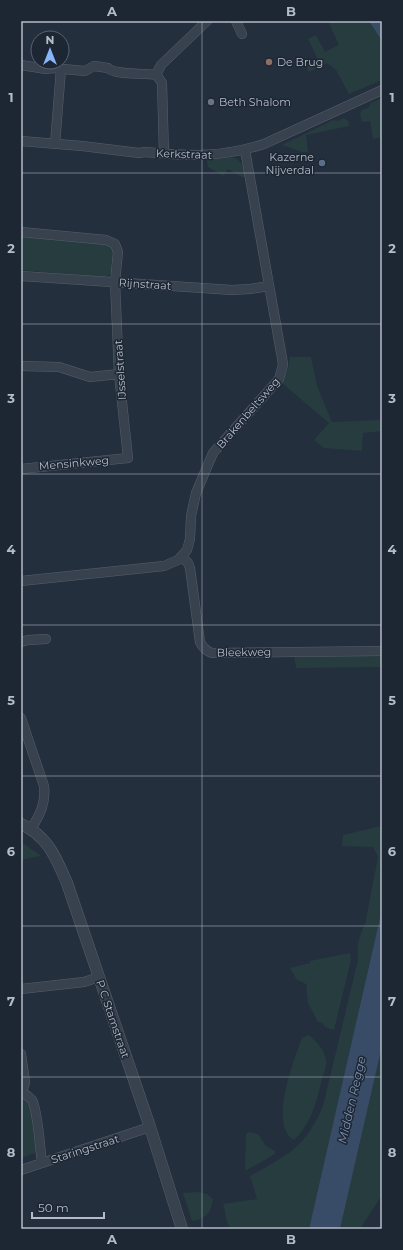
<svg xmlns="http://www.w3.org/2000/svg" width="403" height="1250" viewBox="0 0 403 1250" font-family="Montserrat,sans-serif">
  <rect width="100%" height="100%" fill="#242f3e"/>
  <path fill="#263c3f" d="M328 21H369L382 41V80L349 94 336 70 327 63 309 72 306 66 318 60 308 39 316 35 325 52 339 45Z
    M382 98V137L373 139 370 121 362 122 360 114 362 110 368 108 371 103Z
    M344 118 349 122V126L306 135 308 152H302L282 145 333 120 338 121Z
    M229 157C242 158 244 167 246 177H242L228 169 223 176 208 167 207 160Z
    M21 236 105 243 112 247 114 250 113 270 109 275 104 278 21 270Z
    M290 357H311L317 386 332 422 382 420V431L363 433 362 451 324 448 314 440 329 423 282 383 288 368Z
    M382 654V667L296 668 294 655Z
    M382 826V909L309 1229H231C225 1221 226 1213 223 1204L257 1199 250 1176C289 1154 305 1148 323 1106L358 960C356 948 359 936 365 924L378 857 373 847 342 846 343 835Z
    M21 842 40 855V856L21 860Z
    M350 953 351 960 334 1030 325 1027 323 1023 318 1022 308 1003 306 984 297 980 290 968 310 963V961Z
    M309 1035C316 1042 325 1049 326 1060 327 1066 324 1073 322 1079 317 1101 311 1124 294 1140 268 1126 294 1059 302 1038Z
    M382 1046V1195L360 1229H340Z
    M21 1098 27 1099 31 1103 38 1152 21 1158Z
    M249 1132 258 1134 266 1146 275 1151V1154L245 1171 246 1134Z
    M197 1192 207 1194 213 1199C211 1213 206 1219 192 1221L183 1193Z"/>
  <path fill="#394c67" d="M369 21H382V41Z
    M382 909V1046L340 1229H309Z"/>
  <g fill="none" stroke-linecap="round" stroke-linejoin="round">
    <g stroke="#565f6c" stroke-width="10">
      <path id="minor" d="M236 21 242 34
        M21 65 46 69 53 68 85 71 94 66 108 68C114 75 145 73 156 75L158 77 162 83 164 154
        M156 75 161 65 207 21
        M21 141 82 146 139 153 145 152C190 156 220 158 264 144L382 90
        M55 144 61 69
        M21 232 106 240 115 244 118 252 115 282 119 374 128 458 21 469
        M21 276 232 290 250 289 269 286
        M21 366 59 367 90 377 119 374
        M182 557 188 563 190 568 200 642C203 648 206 651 212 653L382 651
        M21 581 164 566 178 560 187 550 190 539 191 516 196 493 213 453 279 379 283 365 282 358 245 150
        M21 642 28 640 46 639
        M21 718 44 786C46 803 40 815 31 829
        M21 989 84 982 99 977
        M21 1054 25 1082 22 1092
        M22 1092C25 1094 29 1097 32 1100 38 1111 40 1149 42 1163
        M21 1170 150 1127"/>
    </g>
    <g stroke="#565f6c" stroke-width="12">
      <path id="tertiary" d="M21 824C48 836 56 858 67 883L150 1127 182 1229"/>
    </g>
    <use href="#minor" stroke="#38414e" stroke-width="9"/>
    <use href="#tertiary" stroke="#38414e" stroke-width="11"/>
  </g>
  <path fill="none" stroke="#b4bcc9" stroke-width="1" stroke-opacity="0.55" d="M202 21V1229M21 173H382M21 324H382M21 474H382M21 625H382M21 776H382M21 926H382M21 1077H382"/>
  <circle fill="#8d6e63" stroke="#1d2633" stroke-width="1.5" cx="269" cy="62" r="4"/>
  <circle fill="#6b7280" stroke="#1d2633" stroke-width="1.5" cx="211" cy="102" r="4"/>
  <circle fill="#5c6f8a" stroke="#1d2633" stroke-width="1.5" cx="322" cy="163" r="4"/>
  <g text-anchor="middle" stroke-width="3" stroke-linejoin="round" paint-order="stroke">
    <g font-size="11" fill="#b4bcc9" stroke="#1d2633" text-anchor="start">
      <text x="277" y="66">De Brug</text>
      <text x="219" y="106">Beth Shalom</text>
      <text x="314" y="161" text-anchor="end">Kazerne<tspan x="314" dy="13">Nijverdal</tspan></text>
    </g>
    <g font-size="11" fill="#b4bcc9" stroke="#1d2633">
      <text transform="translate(184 154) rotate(2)" y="4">Kerkstraat</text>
      <text transform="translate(145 284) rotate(4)" y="4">Rijnstraat</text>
      <text transform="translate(120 370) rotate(-94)" y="4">IJsselstraat</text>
      <text transform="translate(248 413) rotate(-49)" y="4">Brakenbeltsweg</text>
      <text transform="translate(74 463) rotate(-5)" y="4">Mensinkweg</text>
      <text transform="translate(244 652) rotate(-1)" y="4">Bleekweg</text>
      <text transform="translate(113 1019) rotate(71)" y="4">P C Stamstraat</text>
      <text transform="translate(85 1149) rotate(-18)" y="4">Staringstraat</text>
    </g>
    <g font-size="12" font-style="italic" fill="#7c92b1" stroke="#1d2633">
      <text transform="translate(352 1100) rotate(-77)" y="4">Midden Regge</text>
    </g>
  </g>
  <rect width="403" height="1250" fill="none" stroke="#1d2633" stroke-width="44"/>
  <g transform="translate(50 50)"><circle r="19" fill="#1d2633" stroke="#59626f"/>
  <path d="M0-3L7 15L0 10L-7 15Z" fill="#8ab4f8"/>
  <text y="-6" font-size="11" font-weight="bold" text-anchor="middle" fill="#b4bcc9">N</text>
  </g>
  <path d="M32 1212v6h72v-6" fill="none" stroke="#b4bcc9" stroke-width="2"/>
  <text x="38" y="1212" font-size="12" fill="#b4bcc9" stroke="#1d2633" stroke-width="3" paint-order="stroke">50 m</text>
  <rect x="22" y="22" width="359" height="1206" fill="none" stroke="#b4bcc9" stroke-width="1.5"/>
  <g font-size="13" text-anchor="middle" font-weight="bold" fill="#b4bcc9">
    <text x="112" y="16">A</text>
    <text x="291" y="16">B</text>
    <text x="11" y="102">1</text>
    <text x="392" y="102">1</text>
    <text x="11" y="253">2</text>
    <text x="392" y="253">2</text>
    <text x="11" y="403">3</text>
    <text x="392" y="403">3</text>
    <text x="11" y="554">4</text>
    <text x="392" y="554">4</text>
    <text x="11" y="705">5</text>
    <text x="392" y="705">5</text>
    <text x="11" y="856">6</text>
    <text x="392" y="856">6</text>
    <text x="11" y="1006">7</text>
    <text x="392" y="1006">7</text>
    <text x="11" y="1157">8</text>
    <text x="392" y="1157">8</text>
    <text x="112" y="1244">A</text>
    <text x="291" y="1244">B</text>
  </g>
</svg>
